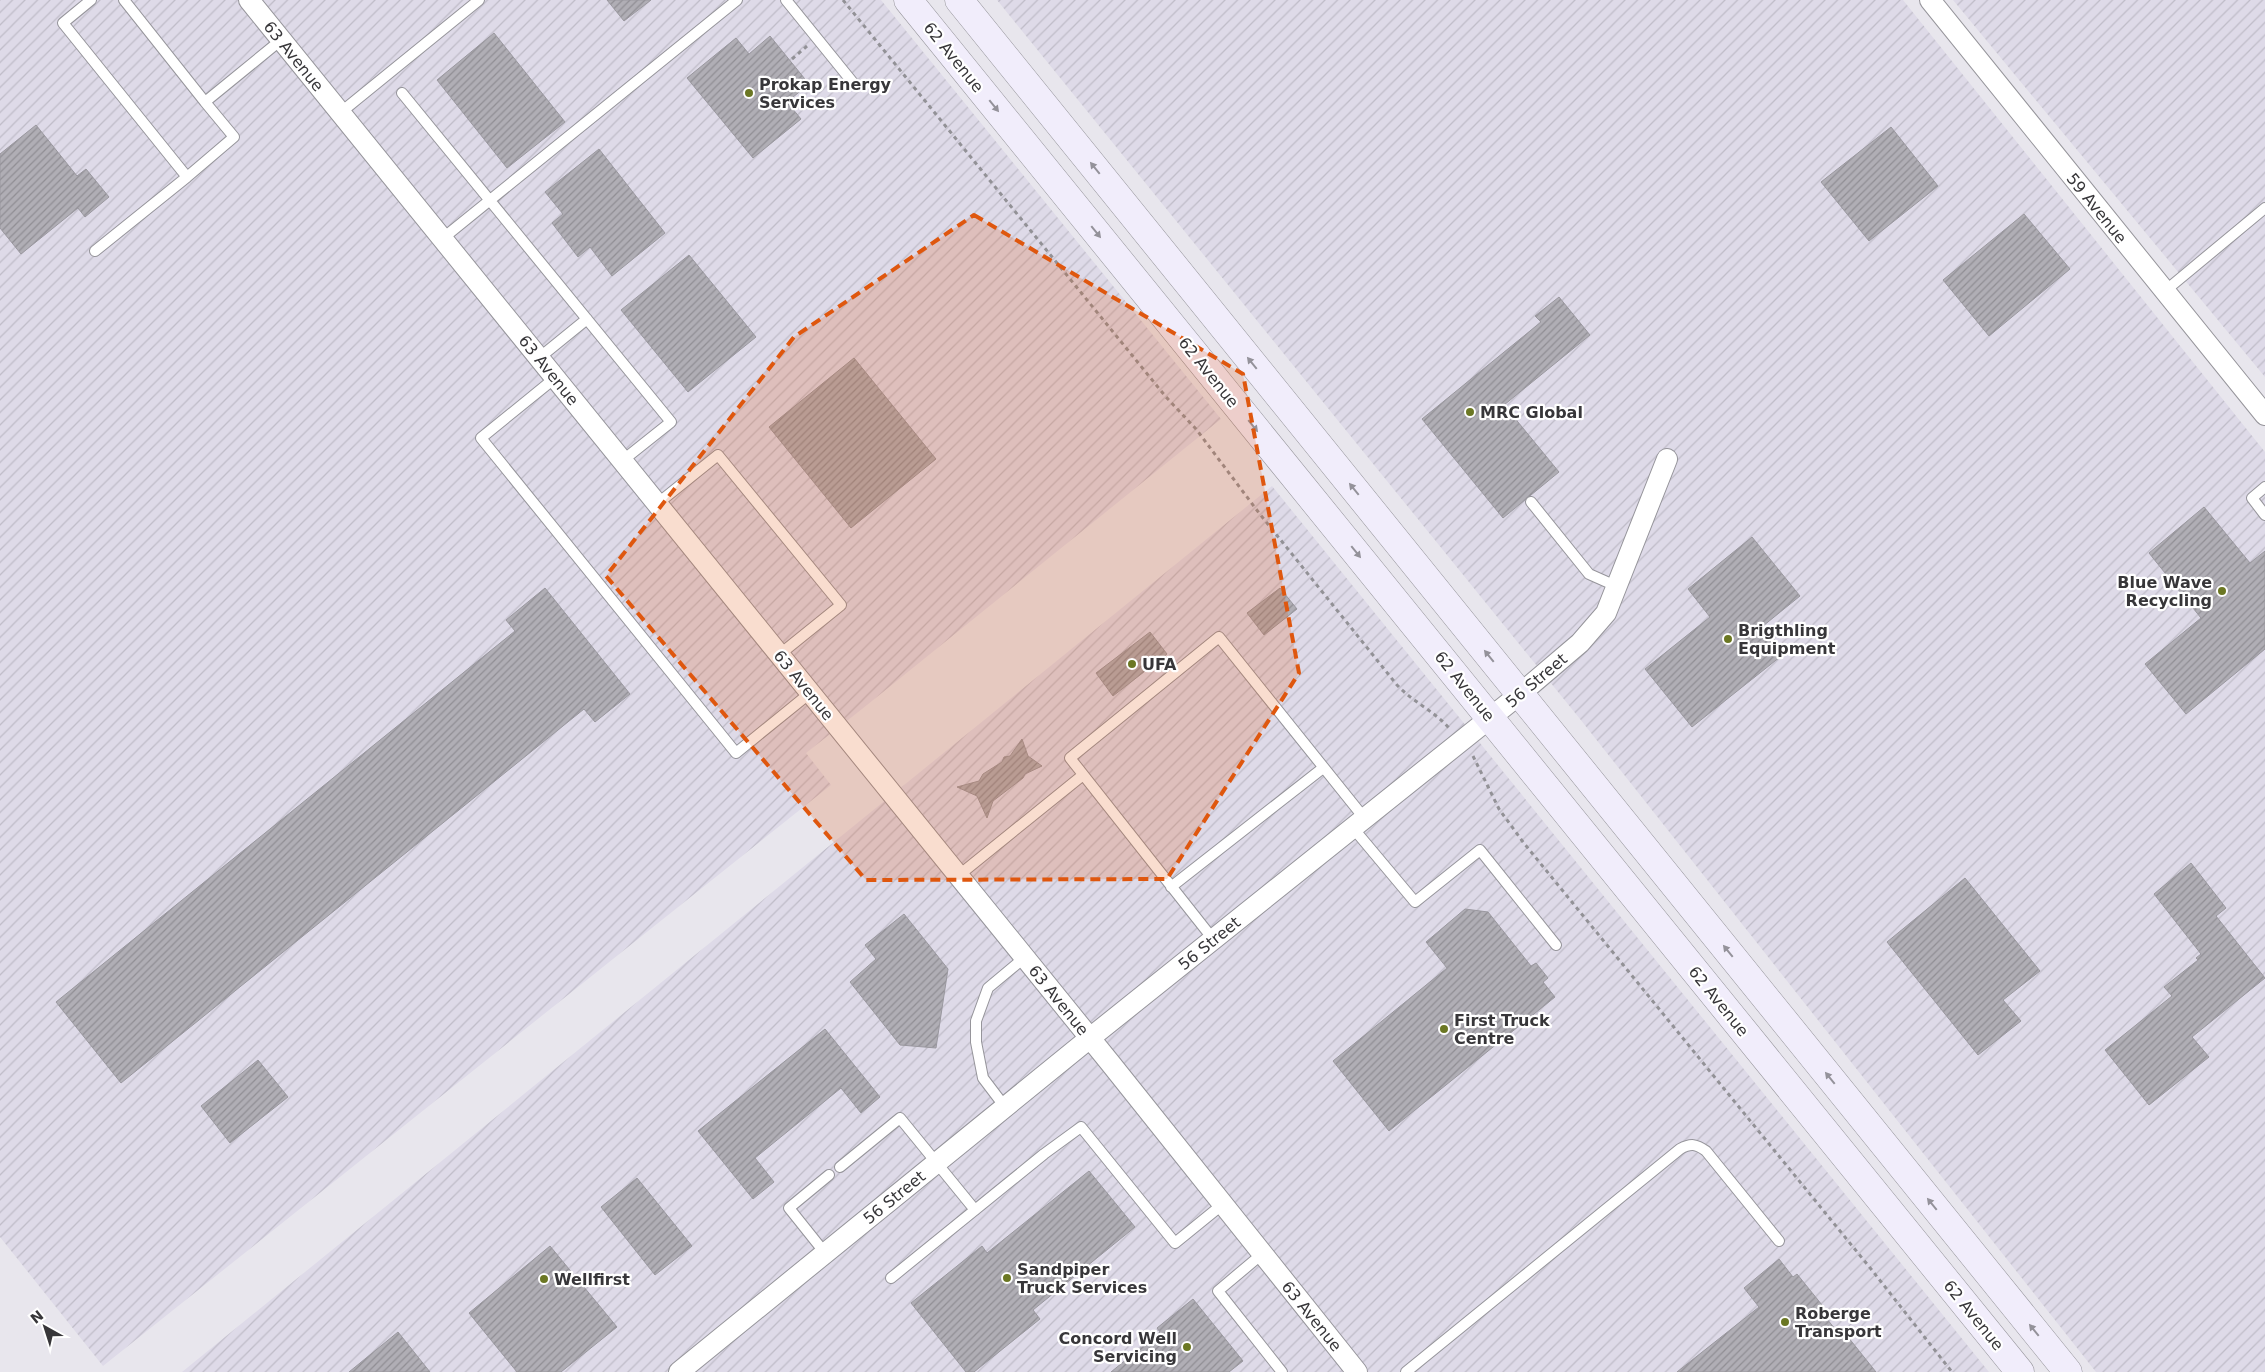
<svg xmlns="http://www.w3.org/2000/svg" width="2265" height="1372" viewBox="0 0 2265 1372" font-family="'DejaVu Sans',sans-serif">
  <defs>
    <pattern id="industrial-furrows" width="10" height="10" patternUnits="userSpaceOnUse" patternTransform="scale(1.25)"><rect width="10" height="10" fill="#dedae8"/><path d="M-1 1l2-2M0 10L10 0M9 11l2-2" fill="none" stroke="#bfbcc8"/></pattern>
    <pattern id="building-hatch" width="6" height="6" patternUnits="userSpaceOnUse" patternTransform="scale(1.25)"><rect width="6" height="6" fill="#b0aeb5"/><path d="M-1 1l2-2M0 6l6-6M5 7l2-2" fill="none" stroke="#908e94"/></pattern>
  </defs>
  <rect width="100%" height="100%" fill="#e8e6ed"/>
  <path fill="url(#industrial-furrows)" d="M0 0H881L1221 419 862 709 806 753 831 785 103 1366 0 1237Z
    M997 0H1903L2265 452V1372H2096L1580 719Z
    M1953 0H2265V377Z
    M1272 486 1989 1372H182Z"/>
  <path fill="url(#building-hatch)" stroke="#9a989f" d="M607 0H651L624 21Z
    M494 33 565 122 507 168 437 80Z
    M770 36 809 84 787 102 801 119 753 158 687 78 736 38 749 54Z
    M36 125 77 176 86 169 109 197 85 217 78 208 21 254 0 228V154Z
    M1891 127 1938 186 1869 241 1821 182Z
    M599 149 665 233 612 276 590 247 578 257 552 223 563 214 545 192Z
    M2024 214 2070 269 1989 336 1943 280Z
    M689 255 756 337 688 392 621 310Z
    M1559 297 1590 335 1504 405 1559 472 1503 518 1422 419 1541 322 1535 316Z
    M854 358 936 459 851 528 769 427Z
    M2204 507 2250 563 2265 551V649L2186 714 2145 664 2201 618 2149 553Z
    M1752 537 1800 596 1763 626 1785 653 1692 727 1645 669 1710 617 1688 589Z
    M545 588 630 694 595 722 584 709 121 1083 56 1002 515 631 506 620Z
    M1280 588 1297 609 1264 635 1247 613Z
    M1150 632 1167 654 1113 696 1096 673Z
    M1022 739 1028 756 1042 766 1025 774 1023 778 993 801 987 818 977 796 957 787 979 781 983 774 1002 762 1004 757 1010 756Z
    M2191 863 2226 908 2216 916 2265 978 2192 1037 2209 1057 2149 1105 2105 1050 2172 996 2164 987 2198 960 2196 958 2201 954 2154 894Z
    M1965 878 2040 971 2003 1000 2021 1021 1978 1055 1887 942Z
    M1465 909 1488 912 1531 966 1536 963 1548 978 1543 982 1555 997 1389 1131 1333 1061 1447 968 1426 942Z
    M904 914 948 969 936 1048 900 1045 850 982 876 959 865 945Z
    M825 1029 880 1097 861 1113 841 1088 755 1158 774 1182 753 1199 698 1131Z
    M258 1060 288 1097 230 1143 201 1106Z
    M1089 1171 1135 1227 1033 1310 1040 1319 974 1372H966L911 1303 982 1246 987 1253Z
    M637 1178 692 1246 655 1275 601 1207Z
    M550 1246 617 1327 561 1372H517L469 1313Z
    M1779 1259 1793 1277 1797 1274 1822 1305 1818 1308 1844 1340 1848 1337 1876 1372H1677L1759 1307 1744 1288Z
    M1193 1299 1243 1361 1229 1372H1111L1160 1332 1157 1328Z
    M398 1332 430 1372H349Z"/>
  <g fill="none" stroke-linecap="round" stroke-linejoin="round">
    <g stroke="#96959b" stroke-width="12">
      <path id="service" d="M91 0 63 23 187 177 95 251
        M124 0 205 102 281 40
        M786 0 854 84
        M402 93 671 422 622 461
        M340 113 479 0
        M187 177 234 137 205 102
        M442 239 737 0
        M2165 291 2265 208
        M539 358 587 319
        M555 378 481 438 715 727 736 753 810 693
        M2265 487 2252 498 2265 515
        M1531 502 1589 574 1616 586
        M657 504 718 455 841 605 779 655
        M1353 828 1415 902 1480 850 1556 945
        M958 876 1083 775
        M1171 887 1323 768
        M1213 939 1070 758 1219 637 1365 819
        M1005 1107 983 1078 976 1042V1021L988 988 1024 958
        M840 1167 900 1118 975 1210
        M825 1253 789 1208 829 1175
        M1262 1254 1218 1291 1282 1372
        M891 1278 1044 1154 1081 1127 1175 1243 1223 1204
        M1406 1372 1680 1149C1691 1143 1696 1144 1706 1151L1779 1241"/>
    </g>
    <g stroke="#96959b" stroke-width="22">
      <path id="minor" d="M249 0 1111 1064 1357 1372
        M1930 0 2265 415
        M679 1372 1090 1038 1520 694 1580 643 1606 613 1667 459"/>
    </g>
    <g stroke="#96959b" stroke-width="29">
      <path id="secondary" d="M908 0 2020 1372
        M959 0 2068 1372"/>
    </g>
    <path stroke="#929196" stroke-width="3" stroke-dasharray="4 4" stroke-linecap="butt" d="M843 0 1166 397 1196 429 1259 513 1397 685C1413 702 1434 711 1449 728
      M792 59 807 46
      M1473 756 1499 809 1523 842 1871 1269 1952 1372"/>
    <use href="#service" stroke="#fff" stroke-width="10"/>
    <use href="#minor" stroke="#fff" stroke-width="20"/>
    <use href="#secondary" stroke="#f1edfb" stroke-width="28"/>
  </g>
  <defs><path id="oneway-solid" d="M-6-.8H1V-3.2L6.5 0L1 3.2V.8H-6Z" transform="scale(1.25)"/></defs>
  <g fill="#94929a">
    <use href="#oneway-solid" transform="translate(994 106) rotate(51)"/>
    <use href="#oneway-solid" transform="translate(1095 168) rotate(-129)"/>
    <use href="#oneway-solid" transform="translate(1096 232) rotate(51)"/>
    <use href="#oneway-solid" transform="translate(1252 363) rotate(-129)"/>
    <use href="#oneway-solid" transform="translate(1253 426) rotate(51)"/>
    <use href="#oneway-solid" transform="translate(1354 489) rotate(-129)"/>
    <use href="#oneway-solid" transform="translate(1356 552) rotate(51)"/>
    <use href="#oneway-solid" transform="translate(1489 656) rotate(-129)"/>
    <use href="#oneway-solid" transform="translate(1728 951) rotate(-129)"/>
    <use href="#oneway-solid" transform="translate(1830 1078) rotate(-129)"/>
    <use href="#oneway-solid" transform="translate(1932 1204) rotate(-129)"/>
    <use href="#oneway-solid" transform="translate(2034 1330) rotate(-129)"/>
  </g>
  <path fill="#df570e" fill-opacity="0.2" stroke="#df570e" stroke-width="4" stroke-dasharray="10 6" stroke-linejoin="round" d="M974 215 1243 374 1299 673 1167 879 866 880 606 576 794 337Z"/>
  <g fill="#6b7723" stroke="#fff" stroke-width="2">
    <circle cx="749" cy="93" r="5"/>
    <circle cx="1470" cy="412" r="5"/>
    <circle cx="2222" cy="591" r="5"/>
    <circle cx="1728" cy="639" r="5"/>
    <circle cx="1132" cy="664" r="5"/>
    <circle cx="1444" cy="1029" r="5"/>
    <circle cx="1007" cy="1278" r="5"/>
    <circle cx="544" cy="1279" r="5"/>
    <circle cx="1785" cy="1322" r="5"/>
    <circle cx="1187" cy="1347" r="5"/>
  </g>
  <g text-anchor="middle" stroke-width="4.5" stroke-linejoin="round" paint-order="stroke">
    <g font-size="16" fill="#373639" stroke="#fff">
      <text transform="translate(294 56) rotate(51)" y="6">63 Avenue</text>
      <text transform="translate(954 57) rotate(51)" y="6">62 Avenue</text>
      <text transform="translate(2097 208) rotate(51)" y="6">59 Avenue</text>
      <text transform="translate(549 370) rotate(51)" y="6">63 Avenue</text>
      <text transform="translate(1209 372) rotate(51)" y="6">62 Avenue</text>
      <text transform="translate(1536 680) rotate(-40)" y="6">56 Street</text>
      <text transform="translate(804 685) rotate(51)" y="6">63 Avenue</text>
      <text transform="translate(1465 686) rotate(51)" y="6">62 Avenue</text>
      <text transform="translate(1209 943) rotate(-39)" y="6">56 Street</text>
      <text transform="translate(1059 1000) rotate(51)" y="6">63 Avenue</text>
      <text transform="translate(1719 1001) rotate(51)" y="6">62 Avenue</text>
      <text transform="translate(894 1197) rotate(-39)" y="6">56 Street</text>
      <text transform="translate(1974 1315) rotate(51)" y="6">62 Avenue</text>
      <text transform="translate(1312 1316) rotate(51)" y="6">63 Avenue</text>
    </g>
    <g font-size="16" font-weight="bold" fill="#373639" stroke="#fff" text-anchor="start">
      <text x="759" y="90">Prokap Energy<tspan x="759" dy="18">Services</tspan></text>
      <text x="1480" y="418">MRC Global</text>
      <text x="2212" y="588" text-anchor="end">Blue Wave<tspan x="2212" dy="18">Recycling</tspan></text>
      <text x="1738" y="636">Brigthling<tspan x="1738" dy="18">Equipment</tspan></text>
      <text x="1142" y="670">UFA</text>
      <text x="1454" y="1026">First Truck<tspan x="1454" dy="18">Centre</tspan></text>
      <text x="1017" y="1275">Sandpiper<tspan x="1017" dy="18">Truck Services</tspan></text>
      <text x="554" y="1285">Wellfirst</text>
      <text x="1795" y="1319">Roberge<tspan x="1795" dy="18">Transport</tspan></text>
      <text x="1177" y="1344" text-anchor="end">Concord Well<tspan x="1177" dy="18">Servicing</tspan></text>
    </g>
  </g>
  <g transform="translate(45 1327) rotate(321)" stroke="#ffffff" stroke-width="4" paint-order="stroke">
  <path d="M0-4L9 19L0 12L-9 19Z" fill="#373639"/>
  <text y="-8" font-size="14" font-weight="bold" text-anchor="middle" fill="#373639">N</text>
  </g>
</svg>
